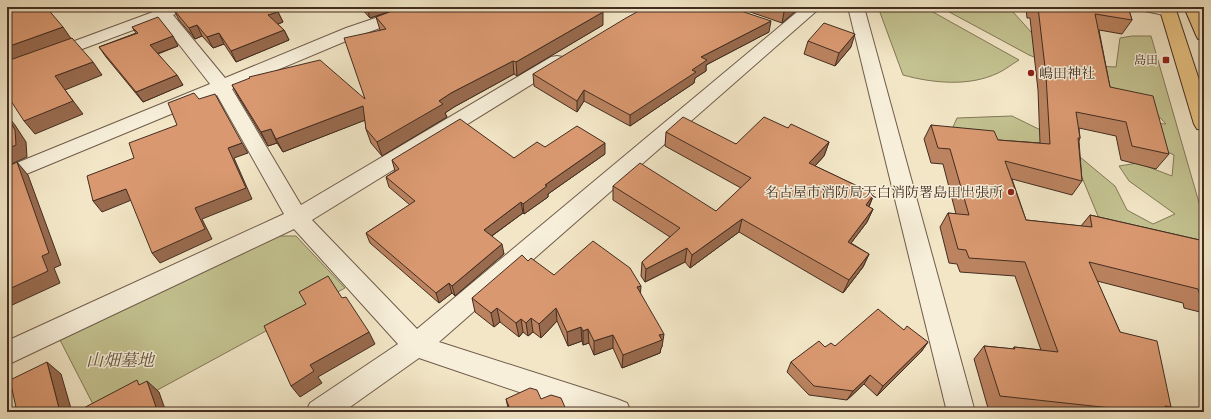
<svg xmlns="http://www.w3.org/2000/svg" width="1211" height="419" viewBox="0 0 1211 419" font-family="'Sorts Mill Goudy','Noto Serif JP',serif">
  <rect width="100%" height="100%" fill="#f2e6c6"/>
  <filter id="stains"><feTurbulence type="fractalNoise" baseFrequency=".005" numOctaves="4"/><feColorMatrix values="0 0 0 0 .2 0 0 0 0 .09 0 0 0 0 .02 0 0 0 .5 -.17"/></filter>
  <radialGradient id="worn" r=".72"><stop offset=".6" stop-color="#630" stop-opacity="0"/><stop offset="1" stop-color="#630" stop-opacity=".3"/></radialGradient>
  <path fill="#c3c290" stroke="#837858" d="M878 7H924L1019 60C1012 64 1005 70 998 73 969 87 932 83 903 75Z
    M940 7H1004L1013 12 1042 44 1044 61 1029 55Z
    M1132 36H1151L1204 220V242L1100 221 1081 175 952 129 957 118 1012 116 1057 138 1115 186 1127 210 1153 224 1175 214 1129 181 1119 166 1138 163 1172 176 1174 155 1157 147 1123 121 1166 124 1149 106 1119 99 1094 66 1116 67 1120 38Z
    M280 236H296L345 288 117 412H97L60 340Z"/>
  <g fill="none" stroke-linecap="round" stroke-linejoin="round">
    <g stroke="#6f5b4a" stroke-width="2">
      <path id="minor" d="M150 7H189L187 10 173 15 225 78 346 28 408 7H431L429 10 358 36 232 89 301 205 551 57 557 56 563 57 566 61 563 65 312 220 417 329 803 7H821L439 342 617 399 627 403 631 412H578L419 358 343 412H306L310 403 398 344 294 229 7 365V341L284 214 217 95 7 182V167L210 84 160 20 7 77V66L153 12Z
        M1138 7H1172L1177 11 1175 14 1169 16 1140 10Z"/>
    </g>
    <g stroke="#6f5b4a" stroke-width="2">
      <path id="tertiary" d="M848 7H864L975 412H947Z"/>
    </g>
    <g stroke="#432d21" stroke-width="2">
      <path id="primary" d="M1159 7H1175L1204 95V130L1197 129 1194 124Z
        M1184 7H1200L1204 16V40L1198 39 1196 35Z"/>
    </g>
    <use href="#minor" fill="#f7efda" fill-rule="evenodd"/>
    <use href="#tertiary" fill="#f7efda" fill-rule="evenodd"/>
    <use href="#primary" fill="#e9c383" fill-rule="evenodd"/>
  </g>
  <path fill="#bb8360" stroke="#432d21" d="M179 7H274L278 12 283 22 278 24 284 30 289 40 236 62 224 44 213 48 202 36 195 39 179 20 174 10 179 8Z
    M360 7H425L427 8 603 25 517 76 514 74 454 107 445 113 447 117 382 156 371 143 366 129 365 120 283 152 277 143 268 146 239 98 232 85 365 99 380 30 376 17 389 12 370 18Z
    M736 7H798L797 10 782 23Z
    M1026 7H1128L1132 20 1122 34 1099 30 1110 87 1169 154 1156 169 1121 160 1116 136 1079 128 1080 138 1079 141 1082 181 1072 195 1012 179 1026 220 1081 226 1090 215 1204 241V313L1184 308 1183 303 1097 281 1120 332 1171 407 1166 411 1167 412H1021L988 408 974 359 984 346 1013 349 1014 347 1041 350 1015 276 960 272 957 264 949 263 940 227 948 213 956 214 943 164 931 163 924 139 931 125 998 140 1040 143 1038 90 1030 18H1027Z
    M132 27 178 46 158 54 183 85 143 102 106 57 99 47 136 33Z
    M769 32 706 65V71L695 78 694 83 630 126 584 101 577 112 534 86 533 74Z
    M808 41 851 47 835 66 804 54Z
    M788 128 829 142 824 156 815 166 874 194 869 207 873 209 867 222 851 243 869 254 863 267 843 293 739 232 690 268 685 262 645 282 641 276 642 262 670 237 613 200V186L716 211 741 188 665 146 666 132 736 144Z
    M545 147 605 154 548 194V197L524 214 523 213 492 236 504 254 455 296 452 293 439 303 370 243 366 233 410 205 389 187 386 177 395 171 392 160 514 158Z
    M528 261 554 275 640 293 662 347 661 348 660 353 622 368 613 348 594 355 589 343 583 345 582 341 568 346 557 321 541 338 533 332 528 336 523 332 519 337 500 322 494 327 475 312 472 298Z
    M904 330 928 342 921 352 877 396 864 384 847 400 809 395 787 372 791 362 825 347 835 346Z
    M506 399H541L567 412H509Z"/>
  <path fill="#986a4e" stroke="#432d21" d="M366 7H403L370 18Z
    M790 7H798L797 10 782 23 784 12Z
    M278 12 283 22 273 26 268 15Z
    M603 12V25L517 76 516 62Z
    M771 21 769 32 706 65V71L695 78 694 83 630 126V115L701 57Z
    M197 25 202 36 195 39 189 28Z
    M63 27 72 40 7 64V47Z
    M284 30 289 40 236 62 231 51Z
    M219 33 224 44 213 48 207 37Z
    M855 34 851 47 835 66 839 53Z
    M173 36 178 46 156 54 150 45Z
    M513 61 514 74 454 107 445 113 447 117 382 156 377 142 451 93Z
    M93 62 102 75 65 90 83 114 35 134 24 121 55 76Z
    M177 75 183 85 143 102 136 92Z
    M584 90V101L577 112V101Z
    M363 106 368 119 283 152 276 139Z
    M7 115 15 125 26 142 27 157 7 166Z
    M271 129 277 143 268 146 261 132Z
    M829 142 824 156 805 177 809 163Z
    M242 143 248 153 234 158 252 199 202 219 212 239 160 263 152 253 195 208 228 148Z
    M605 143V154L548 194V197L524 214 523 204 545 185Z
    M17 162 28 175 61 265 54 268 60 283 10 306 7 303V290L42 256Z
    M126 189 134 199 102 212 93 201Z
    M874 194 868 208 866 205Z
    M521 202 523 213 486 240 484 230Z
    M873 209 867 222 842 255 848 242Z
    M742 219 739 232 690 268 692 255Z
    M502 244 504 254 455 296 452 286Z
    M687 248 685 262 645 282 646 269Z
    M869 254 863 267 843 293 849 280Z
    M449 283 452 293 439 303 436 293Z
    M641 286 640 300 637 287Z
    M497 308 500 322 494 327 491 313Z
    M556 308 557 321 541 338 539 324Z
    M531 318 533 332 528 336 526 323Z
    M521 319 523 332 519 337 516 323Z
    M581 327 582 341 568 346 567 332Z
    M588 329 589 343 583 345V331Z
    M369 332 375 344 318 377 322 383 300 397 291 386 310 365Z
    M664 334 662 347 661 348 660 353 622 368 623 355 659 335Z
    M613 335V348L594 355V341Z
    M928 342 921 352 877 396 883 386Z
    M47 362 61 374 72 412H60Z
    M870 375 864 384 847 400 853 391Z
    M147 381 159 392 166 412H151Z"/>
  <path fill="#d99870" stroke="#432d21" d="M26 7H46L63 27 7 47V14Z
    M179 7H274L278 12 268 15 284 30 231 51 219 33 207 37 197 25 189 28 174 10 180 8Z
    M403 7H425L427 8 433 7H596L603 12 516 62 513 61 451 93 439 101 443 104 377 142 366 129 363 106 276 139 271 129 261 132 232 85 250 78 249 77 320 60 365 99 344 38 386 29 376 17Z
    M646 7H729L771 21 701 57 707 60 692 70 696 72 630 115 584 90 577 101 533 74 626 18Z
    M769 7H790L784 12Z
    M1038 7H1128L1132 20 1095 14 1110 87 1153 96 1169 154 1132 146 1126 122 1076 112 1080 138H1078L1082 181 1005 161 1026 220 1092 227 1090 215 1204 241V296L1200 295 1198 289 1089 262 1120 332 1157 341 1171 407 1165 406 1167 412H1148L1000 396 984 346 1015 349 1014 347 1058 352 1025 262 969 258 966 250 958 249 948 213 969 215 950 149 938 148 931 125 994 131 998 140 1050 144 1046 76Z
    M158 17 173 36 150 45 177 75 136 92 99 47 138 33 132 27Z
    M824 23 855 34 839 53 808 41Z
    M72 38 93 62 55 76 73 101 24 121 7 95V61Z
    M194 93 199 99 215 94 242 143 228 148 246 188 195 208 205 229 152 253 126 189 93 201 87 176 134 158 129 143 177 125 168 103Z
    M7 116 15 130 16 145 7 149Z
    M683 117 736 144 764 117 788 128 791 124 829 142 809 163 874 194 866 205 873 209 848 242 869 254 849 280 742 219 692 255 687 248 646 269 642 262 680 228 613 186 640 163 716 211 751 178 666 132Z
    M460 119 514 158 537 142 545 147 577 126 605 143 545 185 547 186 523 204 521 202 484 230 502 244 452 286 449 283 436 293 366 233 415 201 386 177 399 169 392 160Z
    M17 162 49 253 42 256 48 271 7 290V167Z
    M593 241 630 268 641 286 637 287 664 334 659 335 662 340 623 355 613 335 594 341 588 329 583 331 581 327 567 332 556 308 539 324 531 318 526 323 521 319 516 323 497 308 491 313 472 298 522 255 528 261 531 258 554 275Z
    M328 276 342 298 346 297 369 332 310 365 314 371 291 386 264 326 306 304 299 292Z
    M878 309 904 330 907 326 928 342 883 386 870 375 853 391 814 386 791 362 819 341 825 347 831 343 835 346Z
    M47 362 60 412H17L10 380Z
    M137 380 139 385 147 381 156 407 150 409 151 412H76Z
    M530 388 537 390 541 399 551 395 561 398 567 412H511L506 399Z"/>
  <g fill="#8f2418" stroke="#f7efda" stroke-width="1.5">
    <rect x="1162" y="56" width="8" height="8" rx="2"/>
    <circle cx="1031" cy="73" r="4"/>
    <circle cx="1011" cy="192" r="4"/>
  </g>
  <g text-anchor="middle" stroke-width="3" stroke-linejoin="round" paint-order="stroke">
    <g font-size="12" fill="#432d21" stroke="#f7efda" text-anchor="end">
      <text x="1158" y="64">島田</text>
    </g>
    <g font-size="14" fill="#432d21" stroke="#f7efda" text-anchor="start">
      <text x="1039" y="78">嶋田神社</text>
      <text x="1003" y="197" text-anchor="end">名古屋市消防局天白消防署島田出張所</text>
    </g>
    <g font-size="17" font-style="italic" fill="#63523d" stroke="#f7efda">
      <text x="120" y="366">山畑墓地</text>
    </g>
  </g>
  <rect width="1211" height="419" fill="none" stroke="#f2e6c6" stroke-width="24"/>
  <rect x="8" y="8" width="1195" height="403" fill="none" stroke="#432d21" stroke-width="2"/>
  <rect x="12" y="12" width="1187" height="395" fill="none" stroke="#432d21"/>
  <rect width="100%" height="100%" filter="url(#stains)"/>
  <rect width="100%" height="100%" fill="url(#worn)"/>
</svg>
